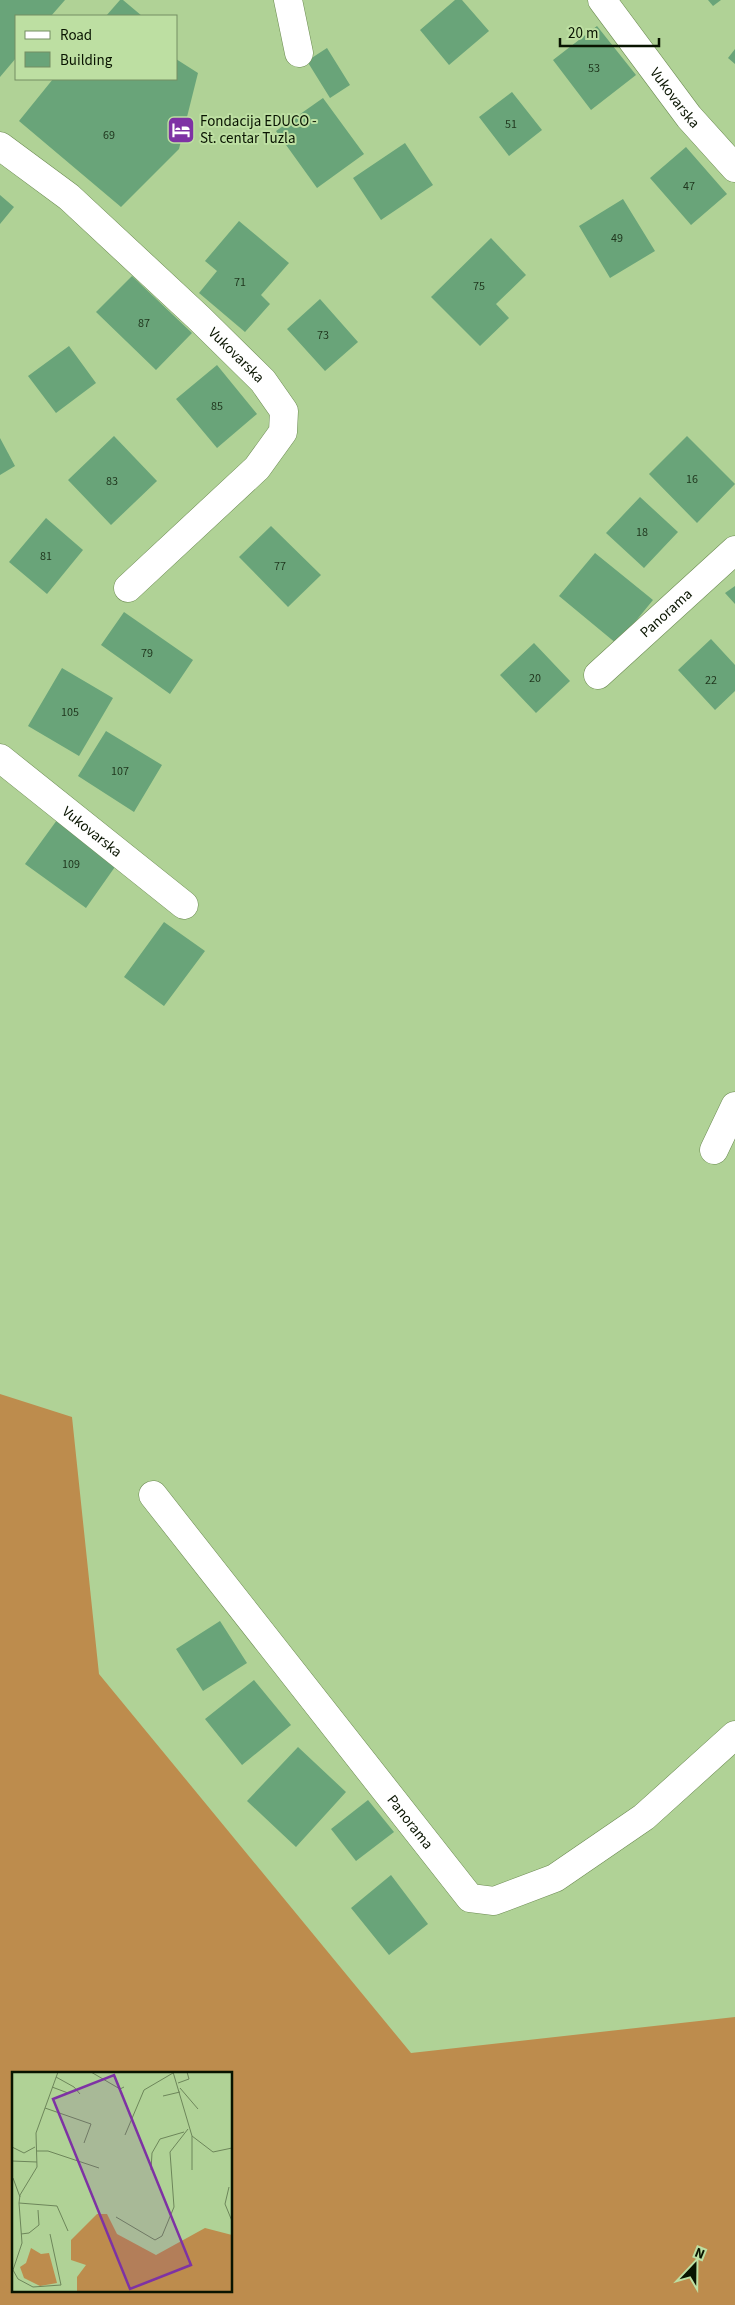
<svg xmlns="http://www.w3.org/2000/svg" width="735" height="2305" viewBox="0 0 735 2305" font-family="'Source Sans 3',sans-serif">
  <rect width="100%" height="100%" fill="#b0d296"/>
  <path fill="#bd8c4d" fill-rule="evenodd" d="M0 1394 72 1417 99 1674 411 2053 735 2017V2305H0ZM14 2074H231V2291H14Z"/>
  <path fill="#69a479" d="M0 0H65L51 16H16V58L0 77Z
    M120 0H123L142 16H106Z
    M455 0H462L489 31 449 65 420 30Z
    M708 0H721L713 6Z
    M597 26 636 75 591 110 553 60Z
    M327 48 350 85 330 98 307 61Z
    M735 49V64L728 58Z
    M176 59 198 73 179 149 121 207 19 121 53 79H176Z
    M512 92 542 130 509 156 479 117Z
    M323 98 364 154 317 188 276 131Z
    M405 143 433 185 381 220 353 178Z
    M686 147 727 194 691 225 650 178Z
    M0 195 14 207 0 224Z
    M623 199 655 251 610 278 579 226Z
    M239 221 289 263 261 295 270 304 245 332 199 293 217 271 205 261Z
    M491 238 526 275 496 304 509 318 480 346 431 297Z
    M132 276 192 333 156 370 96 312Z
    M320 299 358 342 325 371 287 329Z
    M69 346 96 383 56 413 28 376Z
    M217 365 257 414 217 448 176 399Z
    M114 436 157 481 111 525 68 480Z
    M687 436 735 484 697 523 649 474Z
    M0 438 15 466 0 475Z
    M640 497 678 532 644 568 606 533Z
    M46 518 83 550 47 594 9 562Z
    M271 526 321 575 288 607 239 557Z
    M595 553 653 600 617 644 559 596Z
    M735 586V604L725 593Z
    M124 612 193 660 170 694 101 645Z
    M711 639 735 665V691L715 710 678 670Z
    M534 643 570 681 536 713 500 675Z
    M62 668 113 698 79 756 28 726Z
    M106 731 162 765 134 812 78 776Z
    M57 820 117 864 86 908 25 864Z
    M164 922 205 951 164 1006 124 977Z
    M220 1621 247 1663 203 1691 176 1649Z
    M254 1680 291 1725 242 1765 205 1719Z
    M298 1747 346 1792 296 1847 247 1801Z
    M368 1800 394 1832 356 1861 331 1829Z
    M391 1875 428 1924 389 1955 351 1908Z"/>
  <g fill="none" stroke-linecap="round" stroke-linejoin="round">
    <g stroke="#6c8b52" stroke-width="29">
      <g id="minor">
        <path d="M288 0 299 53"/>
        <path id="s1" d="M602 0 689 117 735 168"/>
        <path id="s2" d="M0 146 69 197 199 318 263 381 284 411 283 432 257 468 128 588"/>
        <path id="s3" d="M598 675 735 550"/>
        <path id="s4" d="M0 758 184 905"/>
        <path d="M714 1150 735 1106"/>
        <path id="s5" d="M153 1495 470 1898 494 1901 555 1878 644 1817 735 1735"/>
      </g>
    </g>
    <use href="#minor" stroke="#fff" stroke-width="28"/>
  </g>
  <defs>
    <g id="hotel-square" transform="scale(1.4375)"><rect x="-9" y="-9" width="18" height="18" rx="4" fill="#7e32a4" stroke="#bddfa2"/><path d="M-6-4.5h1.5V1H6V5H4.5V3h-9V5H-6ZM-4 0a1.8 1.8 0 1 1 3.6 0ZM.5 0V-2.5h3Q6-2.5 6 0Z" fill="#fff"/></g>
  </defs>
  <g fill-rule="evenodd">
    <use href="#hotel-square" x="181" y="130"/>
  </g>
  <g text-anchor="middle" stroke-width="4" stroke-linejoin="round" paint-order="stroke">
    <g font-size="12" fill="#21381f">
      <text x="594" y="72">53</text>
      <text x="511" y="128">51</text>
      <text x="109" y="139">69</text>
      <text x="689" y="190">47</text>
      <text x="617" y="242">49</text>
      <text x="240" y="286">71</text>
      <text x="479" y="290">75</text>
      <text x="144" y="327">87</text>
      <text x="323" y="339">73</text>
      <text x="217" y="410">85</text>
      <text x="692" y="483">16</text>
      <text x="112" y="485">83</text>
      <text x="642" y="536">18</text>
      <text x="46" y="560">81</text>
      <text x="280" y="570">77</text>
      <text x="147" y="657">79</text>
      <text x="535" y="682">20</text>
      <text x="711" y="684">22</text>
      <text x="70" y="716">105</text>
      <text x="120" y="775">107</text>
      <text x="71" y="868">109</text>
    </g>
    <g font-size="15" fill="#091401" stroke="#bddfa2">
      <text dy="5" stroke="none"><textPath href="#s1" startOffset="122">Vukovarska</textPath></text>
      <text dy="5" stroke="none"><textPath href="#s2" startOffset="316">Vukovarska</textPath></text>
      <text dy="5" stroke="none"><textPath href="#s3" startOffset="92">Panorama</textPath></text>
      <text dy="5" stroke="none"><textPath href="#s4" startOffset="118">Vukovarska</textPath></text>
      <text dy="5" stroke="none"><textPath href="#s5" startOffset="416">Panorama</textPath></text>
    </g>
    <g font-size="15" fill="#091401" stroke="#bddfa2" text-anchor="start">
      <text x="200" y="126">Fondacija EDUCO -<tspan x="200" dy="17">St. centar Tuzla</tspan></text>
    </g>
  </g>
  <g transform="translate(12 2072)">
    <rect width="220" height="220" fill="#b0d296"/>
    <path d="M85 142H95L105 162 144 183 193 156 220 163V220H65V205L74 193 59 188V168ZM19 176 29 182 37 181 45 211 28 214 12 206 8 195 14 191Z" fill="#bd8c4d"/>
    <path fill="none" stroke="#6d865a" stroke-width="1" d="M79 0 108 17 112 15M161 0 180 64 201 80 220 76M44 5 62 15 68 22M166 11 177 7 175 0M40 15 56 21M168 16 186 37M151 24 168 20M33 36 79 52 72 71M113 63 132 18 161 1M180 64V98M0 75 12 81 23 75M25 79H36L87 96M0 89 25 90M139 98 140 81 148 67 172 60M1 106 8 125M217 115 213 132 220 149M7 131 45 134 56 159M104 145 143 168 150 164 162 135 158 80 176 57M9 162 17 161 27 153 26 138M38 162 49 213 21 215 6 207 1 198 10 171 7 131 8 123 25 95 24 61 46 0"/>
    <path fill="#7e32a4" fill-opacity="0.15" stroke="#7e32a4" stroke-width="2.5" d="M102 3 179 193 118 217 41 27Z"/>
    <rect width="220" height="220" fill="none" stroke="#091401" stroke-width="2.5"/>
  </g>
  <rect x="15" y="15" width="162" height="65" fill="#bddfa2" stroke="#758e62"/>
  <rect x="25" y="31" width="25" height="8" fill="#ffffff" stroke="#758e62"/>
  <text x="60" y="40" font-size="15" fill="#091401">Road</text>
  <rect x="25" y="52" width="25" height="15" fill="#69a479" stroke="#758e62"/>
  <text x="60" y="65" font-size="15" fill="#091401">Building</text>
  <g transform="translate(695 2265) rotate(22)" stroke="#bddfa2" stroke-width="4" paint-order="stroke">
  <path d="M0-4L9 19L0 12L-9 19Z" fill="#091401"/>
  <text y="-8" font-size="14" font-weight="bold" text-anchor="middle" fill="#091401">N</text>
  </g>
  <path d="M560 38v8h99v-8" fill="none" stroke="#091401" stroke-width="2.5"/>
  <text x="568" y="38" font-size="15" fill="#091401" stroke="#bddfa2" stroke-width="4" paint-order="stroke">20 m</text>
</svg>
